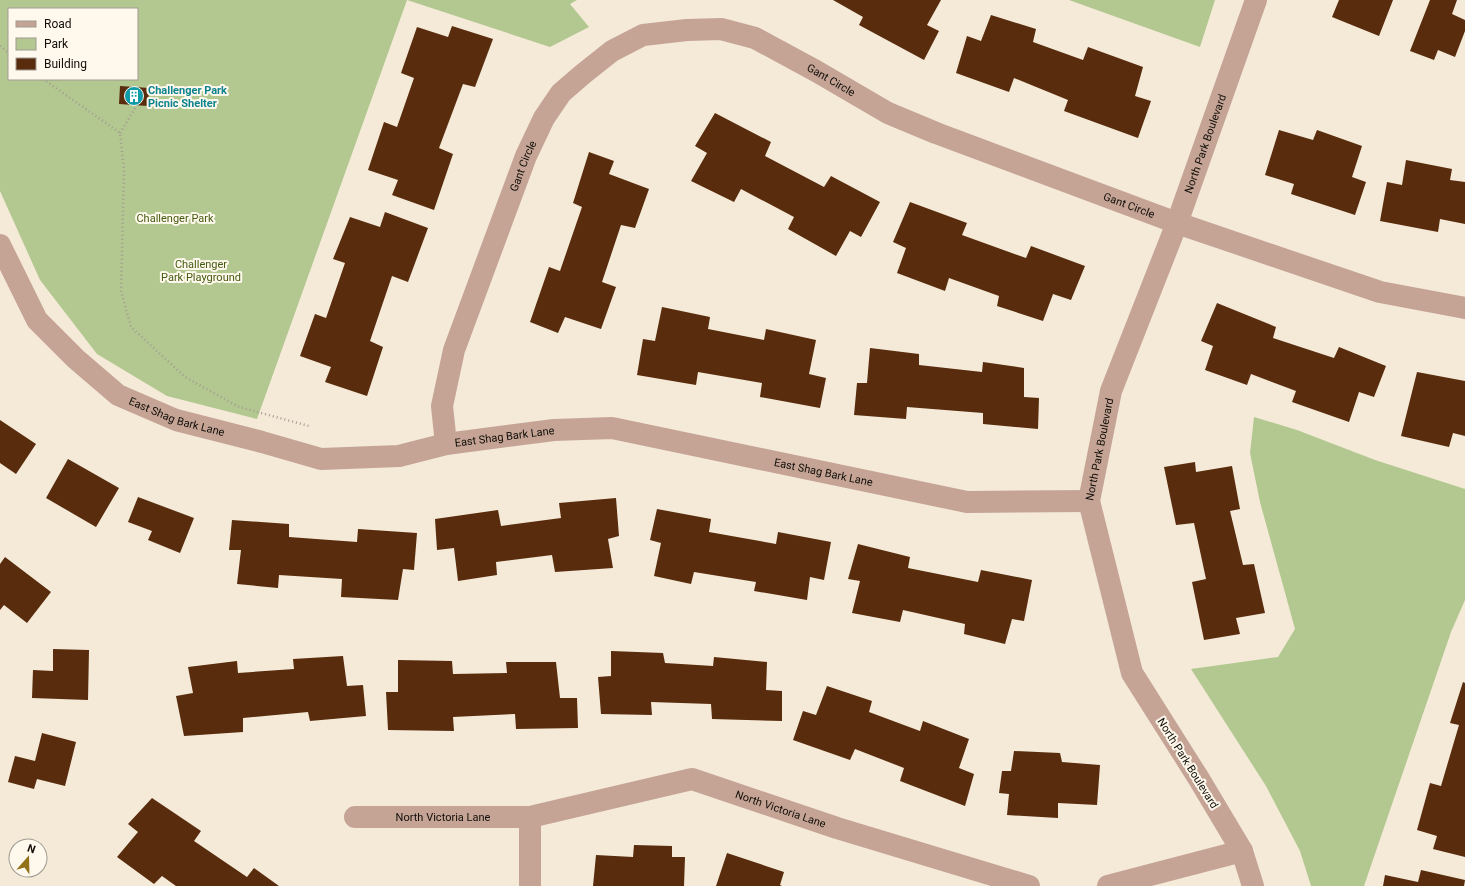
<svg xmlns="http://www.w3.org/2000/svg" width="1465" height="886" viewBox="0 0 1465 886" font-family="Roboto,sans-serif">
  <rect width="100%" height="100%" fill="#f5ead8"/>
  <path fill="#b2c890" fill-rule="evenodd" d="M0 0H407L257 419 167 396 97 354 40 280 0 191ZM9 9H137V79H9Z
    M407 0H577L570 4 589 27 550 47Z
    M1069 0H1215L1200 47Z
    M1254 417 1297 430 1375 460 1465 489V600L1451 632 1364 886H1311L1300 851 1266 786 1191 669 1278 657 1295 629 1260 502 1250 453Z"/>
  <path fill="#582c0d" d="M833 0H941L927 25 939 31 924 60 859 25 863 17Z
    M1339 0H1393L1379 36 1332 17Z
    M1430 0H1457L1452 14 1465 20V31L1455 57 1438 50 1434 60 1410 51Z
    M991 15 1036 29 1033 42 1083 60 1088 47 1143 67 1135 96 1151 101 1138 138 1064 111 1068 100 1014 78 1009 92 956 73 967 36 981 41Z
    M452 26 493 39 475 87 463 84 439 148 453 154 434 210 392 195 398 180 368 170 384 122 397 127 414 78 401 73 417 27 448 37Z
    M120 86 149 88 148 106 119 104Z
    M715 113 771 142 765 156 824 187 831 176 880 202 861 237 850 231 836 256 788 229 794 217 741 189 734 202 691 181 707 153 695 146Z
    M1279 130 1313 140 1317 130 1362 146 1352 177 1366 182 1355 215 1291 194 1294 184 1265 175Z
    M589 152 614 161 609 174 649 189 635 228 621 225 602 282 616 287 601 329 565 317 558 333 530 322 549 267 560 271 582 207 573 203Z
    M1406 160 1452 169 1450 180 1465 182V224L1440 219 1438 232 1380 221 1387 182 1402 185Z
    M910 202 967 223 962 235 1026 258 1031 246 1085 266 1071 300 1053 294 1043 321 997 306 999 296 949 278 945 291 897 273 906 248 893 242Z
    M385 212 428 228 408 282 392 276 370 341 383 347 367 396 325 382 331 367 300 356 315 314 326 318 345 263 333 259 350 217 380 227Z
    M1217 303 1276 327 1273 338 1334 358 1339 347 1386 366 1374 397 1359 392 1349 422 1292 402 1296 391 1251 374 1247 385 1205 370 1213 346 1201 341Z
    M662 307 710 317 708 329 764 340 766 329 816 340 809 374 826 378 820 408 760 397 762 383 698 372 696 385 637 375 643 339 655 341Z
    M870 348 919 354V365L982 372 983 362 1024 368V397L1039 398 1038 429 983 424V413L907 407 906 419 854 415 857 383H867Z
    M1417 372 1465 381V436L1453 433 1449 447 1401 436Z
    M0 420 36 444 16 474 0 463Z
    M68 459 119 488 96 527 46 498Z
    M1195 462 1196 472 1232 466 1240 509 1230 511 1243 565 1254 564 1265 613 1236 618 1240 634 1204 640 1192 582 1206 579 1194 523 1176 525 1164 467Z
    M138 497 194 518 180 553 148 540 152 531 128 522Z
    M616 498 619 536 608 539 613 568 555 572 552 555 496 562 497 575 458 581 454 548 437 550 435 519 498 510 501 526 561 518 559 503Z
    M657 509 711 519 709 532 776 544 778 532 831 542 824 580 810 577 807 600 754 591 756 582 694 572 691 584 654 576 661 543 650 540Z
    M232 520 289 524V537L357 542 358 529 417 533 414 570 403 569 398 600 341 597 342 579 279 575 278 588 237 584 241 550H229Z
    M858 544 910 557 908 568 978 582 981 570 1032 580 1024 621 1012 619 1005 644 964 634 965 624 903 610 900 622 852 613 860 581 848 579Z
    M5 557 51 592 27 623 4 605 0 610V564Z
    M53 649 89 650 88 700 32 698 33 670 53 671Z
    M611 651 663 653 665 663 713 666 714 657 767 662 766 690 782 691V721L712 719 711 704 651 702 652 715 601 714 598 677 611 676Z
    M343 656 347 686 363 685 366 716 310 721 308 712 243 718V732L184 736 176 696 193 693 188 667 237 661 238 673 294 669 293 659Z
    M398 660 452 661 453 674 507 673 506 662H556L560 698H577L578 728 516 729 515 714 453 717 454 731 388 730 386 692H398Z
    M1463 682 1465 683V857L1433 849 1437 836 1417 830 1430 783 1441 786 1459 725 1450 723Z
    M827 686 872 701 869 712 920 731 923 721 969 739 959 768 974 774 965 806 900 781 904 768 855 749 850 760 793 740 803 711 816 715Z
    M42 733 76 742 65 786 37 779 34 789 8 782 15 756 35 761Z
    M1014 751 1060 753 1062 762 1100 765 1097 805 1058 803V818L1007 815 1009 794 999 793 1002 771H1011Z
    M152 798 201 831 194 841 247 877 254 868 279 886H176L162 876 154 884 117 857 138 832 128 824Z
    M634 845 672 846V857H685L684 886H593L596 855 633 857Z
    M727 853 784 872 780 885 782 886H716Z
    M1421 870 1465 880 1464 886H1383L1385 875 1418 882Z"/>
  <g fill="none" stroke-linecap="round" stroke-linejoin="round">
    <path stroke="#a49c8e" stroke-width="2.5" stroke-dasharray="1 3" stroke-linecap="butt" d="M0 46 9 53
      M43 79 120 133 124 170 121 291 131 327 185 377 239 407 309 426
      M120 133 137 105"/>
    <g stroke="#c5a496" stroke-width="22">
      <path id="s1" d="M0 245 37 320 76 359 118 395 176 420 262 442 321 459 399 456 446 444 554 430 612 428 967 502 1089 501"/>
      <path id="s2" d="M446 444 442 406 454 350 526 156 544 118 561 93 583 74 612 51 643 35 687 30 721 29 755 38 816 71 888 113 936 133 1177 223 1380 292 1465 308"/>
      <path id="s3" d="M355 817H530L692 779 837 828 1029 886"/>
      <path d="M530 886V817"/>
      <path d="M1108 886 1242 851"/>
    </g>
    <path stroke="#c5a496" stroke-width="22" id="s4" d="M1253 886 1242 851 1199 779 1132 673 1089 501 1111 391 1177 223 1256 0"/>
  </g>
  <defs>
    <g id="building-disc" transform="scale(1)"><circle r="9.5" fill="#0f9aa8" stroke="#fef8ed"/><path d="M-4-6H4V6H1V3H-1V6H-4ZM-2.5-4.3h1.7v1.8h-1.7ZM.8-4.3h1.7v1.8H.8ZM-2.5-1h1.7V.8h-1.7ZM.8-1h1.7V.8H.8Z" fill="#fff"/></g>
  </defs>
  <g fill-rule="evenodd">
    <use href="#building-disc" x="134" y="96"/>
  </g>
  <g text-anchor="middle" stroke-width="4" stroke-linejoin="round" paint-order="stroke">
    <g font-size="11" fill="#110e08" stroke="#fef8ed">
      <text dy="4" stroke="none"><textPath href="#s2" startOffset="676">Gant Circle</textPath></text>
      <text dy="4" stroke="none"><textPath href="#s4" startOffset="800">North Park Boulevard</textPath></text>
      <text dy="4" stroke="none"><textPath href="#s2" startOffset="292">Gant Circle</textPath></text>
      <text dy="4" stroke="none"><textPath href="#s2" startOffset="1000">Gant Circle</textPath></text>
      <text dy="4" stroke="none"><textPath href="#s1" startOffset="257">East Shag Bark Lane</textPath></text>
      <text dy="4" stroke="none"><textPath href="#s1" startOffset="593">East Shag Bark Lane</textPath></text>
      <text dy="4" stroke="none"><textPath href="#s4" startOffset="476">North Park Boulevard</textPath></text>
      <text dy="4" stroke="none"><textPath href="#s1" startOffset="917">East Shag Bark Lane</textPath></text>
      <text transform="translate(1188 763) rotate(58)" y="4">North Park Boulevard</text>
      <text dy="4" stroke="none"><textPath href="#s3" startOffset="435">North Victoria Lane</textPath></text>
      <text dy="4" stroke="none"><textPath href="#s3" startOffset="88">North Victoria Lane</textPath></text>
    </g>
    <g font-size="11" font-weight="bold" fill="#0d838f" stroke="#fef8ed" text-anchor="start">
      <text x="148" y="94">Challenger Park<tspan x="148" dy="13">Picnic Shelter</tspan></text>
    </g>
    <g font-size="11" fill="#455b11" stroke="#fef8ed">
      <text x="175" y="222">Challenger Park</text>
      <text x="201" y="268">Challenger<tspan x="201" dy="13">Park Playground</tspan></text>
    </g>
  </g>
  <rect x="8" y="8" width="130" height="72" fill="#fef8ed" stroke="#9f9a91"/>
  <rect x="16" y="21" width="20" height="6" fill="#c5a496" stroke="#9f9a91"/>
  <text x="44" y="28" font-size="12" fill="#110e08">Road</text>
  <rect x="16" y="38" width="20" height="12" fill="#b2c890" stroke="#9f9a91"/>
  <text x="44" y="48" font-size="12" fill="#110e08">Park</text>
  <rect x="16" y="58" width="20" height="12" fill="#582c0d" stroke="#9f9a91"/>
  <text x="44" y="68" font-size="12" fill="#110e08">Building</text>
  <g transform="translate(28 858) rotate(20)"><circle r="19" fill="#fef8ed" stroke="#9f9a91"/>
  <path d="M0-3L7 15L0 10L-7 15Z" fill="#937119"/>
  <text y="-6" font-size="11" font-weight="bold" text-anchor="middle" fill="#110e08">N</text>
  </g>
</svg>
